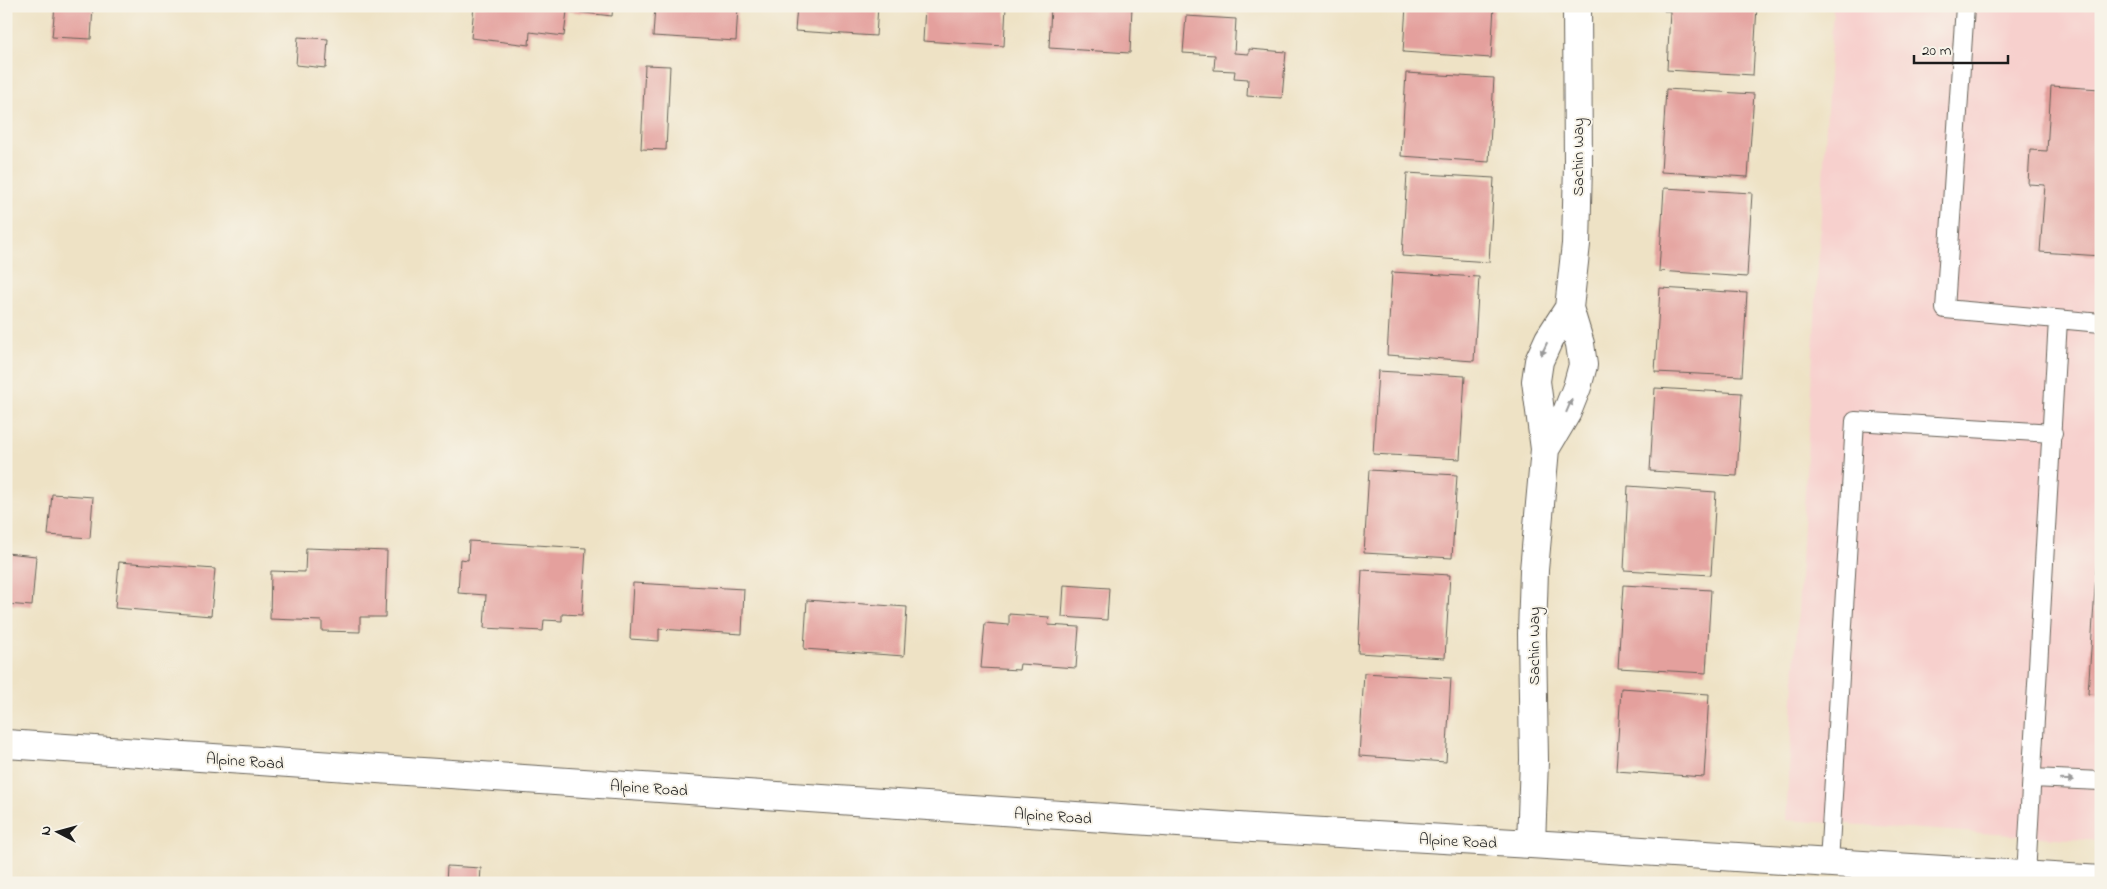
<svg xmlns="http://www.w3.org/2000/svg" width="2107" height="889" viewBox="0 0 2107 889" font-family="'Indie Flower',sans-serif">
  <rect width="100%" height="100%" fill="#f7f3e8"/>
  <filter id="ink" filterUnits="userSpaceOnUse"><feTurbulence type="fractalNoise" baseFrequency=".02" numOctaves="2"/><feDisplacementMap in="SourceGraphic" scale="10" xChannelSelector="R" yChannelSelector="G"/><feConvolveMatrix kernelMatrix="1 2 1 2 8 2 1 2 1" color-interpolation-filters="sRGB"/></filter>
  <filter id="wash" filterUnits="userSpaceOnUse"><feTurbulence type="fractalNoise" baseFrequency=".0096" numOctaves="4" result="noise"/><feDisplacementMap in="SourceGraphic" scale="20" xChannelSelector="R" yChannelSelector="G"/><feGaussianBlur stdDeviation="1.12" result="paint"/><feColorMatrix in="noise" values="0 0 0 0 0 0 0 0 0 0 0 0 0 0 0 0 0 1.4 0 .05"/><feComposite in="paint" operator="in"/></filter>
  <g filter="url(#wash)">
    <rect width="100%" height="100%" fill="#eee2c5"/>
    <path fill="#f7d0cd" d="M1833 6H2101V841L1786 820Z"/>
    <g id="blocks">
      <path fill="#e4a09d" d="M55 6H93L91 39 52 37Z
        M474 6H613L612 16 567 11 564 36 530 32 529 45 471 38Z
        M655 6H738L736 41 653 36Z
        M797 6H878L876 36 795 31Z
        M925 6H1006L1004 46 923 41Z
        M1051 6H1132L1130 53 1049 48Z
        M1406 6H1494L1491 58 1403 52Z
        M1664 6H1757L1753 75 1667 70 1670 11H1664Z
        M1186 16 1236 19 1234 53 1249 54V49L1286 52 1282 98 1247 96 1248 79 1234 78 1235 71 1214 70 1215 55 1183 53Z
        M298 37 328 39 326 68 296 65Z
        M645 65 670 66 666 150 641 149Z
        M1406 73 1494 78 1489 162 1401 156Z
        M2051 86 2101 89V256L2040 252 2045 185 2028 184 2030 150 2047 151Z
        M1666 89 1754 94 1748 177 1661 172Z
        M1407 173 1494 178 1489 262 1402 256Z
        M1664 188 1752 193 1747 277 1659 271Z
        M1392 272 1479 277 1474 361 1387 355Z
        M1660 288 1747 293 1742 376 1655 372Z
        M1378 371 1465 376 1460 459 1373 454Z
        M1655 388 1742 393 1737 476 1650 471Z
        M1369 470 1457 475 1452 558 1364 553Z
        M1628 486 1716 492 1711 575 1624 570Z
        M52 494 93 497 90 538 48 535Z
        M2099 528H2101V695L2088 694Z
        M469 541 586 548 582 615 562 614V621L544 620 543 631 484 628 486 595 458 593 460 559 468 560Z
        M306 548 387 551 385 617H360V632L322 631V621L270 619 271 571 305 572Z
        M6 553 36 556 32 606 6 604Z
        M119 562 215 569 211 616 115 608Z
        M1362 570 1450 575 1445 658 1358 653Z
        M633 583 744 589 742 634 659 629V641L630 639Z
        M1064 585 1109 588 1107 620 1062 617Z
        M1623 585 1711 590 1706 673 1618 668Z
        M807 600 907 607 904 656 804 649Z
        M1009 614 1049 617 1048 625 1079 627 1076 668 1020 664 1019 670 981 668 985 623 1009 625Z
        M1364 673 1451 678 1446 762 1359 756Z
        M1621 688 1709 694 1704 777 1616 771Z
        M447 866 481 868 480 883H446Z"/>
    </g>
  </g>
  <g filter="url(#ink)">
    <use href="#blocks" fill-opacity="0" stroke="#666157" stroke-width="1"/>
    <g fill="none" stroke-linecap="round" stroke-linejoin="round">
      <g stroke="#666157" stroke-width="20">
        <path id="service" d="M1965 6 1945 309 2101 323
          M2032 778 2101 781
          M1829 863 1855 421 2053 433
          M2026 875 2058 320"/>
      </g>
      <g stroke="#666157" stroke-width="30">
        <path id="minor" d="M1545 449 1567 412 1577 387 1583 365 1580 344 1569 308 1576 244 1578 165 1577 6
          M6 744 1253 828 1531 844 2101 880
          M1531 844 1534 760 1532 634 1534 570 1545 449 1536 381 1539 361 1549 339 1569 308"/>
      </g>
      <use href="#service" stroke="#fff" stroke-width="18"/>
      <use href="#minor" stroke="#fff" stroke-width="28"/>
    </g>
    <defs><path id="oneway-solid" d="M-6-.8H1V-3.2L6.5 0L1 3.2V.8H-6Z" transform="scale(1.25)"/></defs>
    <g fill="#999">
      <use href="#oneway-solid" transform="translate(1544 349) rotate(115)"/>
      <use href="#oneway-solid" transform="translate(1569 406) rotate(-67)"/>
      <use href="#oneway-solid" transform="translate(2067 780) rotate(2)"/>
    </g>
  </g>
  <g text-anchor="middle" stroke-width="4" stroke-linejoin="round" paint-order="stroke">
    <g font-size="16" fill="#1c1c1c" stroke="#f7f3e8">
      <text transform="translate(1577 157) rotate(-90)" y="6">Sachin Way</text>
      <text transform="translate(1533 646) rotate(-90)" y="6">Sachin Way</text>
      <text transform="translate(245 760) rotate(4)" y="6">Alpine Road</text>
      <text transform="translate(649 787) rotate(4)" y="6">Alpine Road</text>
      <text transform="translate(1053 815) rotate(4)" y="6">Alpine Road</text>
      <text transform="translate(1458 840) rotate(3)" y="6">Alpine Road</text>
    </g>
  </g>
  <rect width="2107" height="889" fill="none" stroke="#f7f3e8" stroke-width="25"/>
  <g transform="translate(58 832) rotate(276)" stroke="#f7f3e8" stroke-width="4" paint-order="stroke">
  <path d="M0-4L9 19L0 12L-9 19Z" fill="#1c1c1c"/>
  <text y="-8" font-size="14" font-weight="bold" text-anchor="middle" fill="#1c1c1c">N</text>
  </g>
  <path d="M1914 55v8h94v-8" fill="none" stroke="#1c1c1c" stroke-width="2.5"/>
  <text x="1922" y="55" font-size="15" fill="#1c1c1c" stroke="#f7f3e8" stroke-width="4" paint-order="stroke">20 m</text>
</svg>
